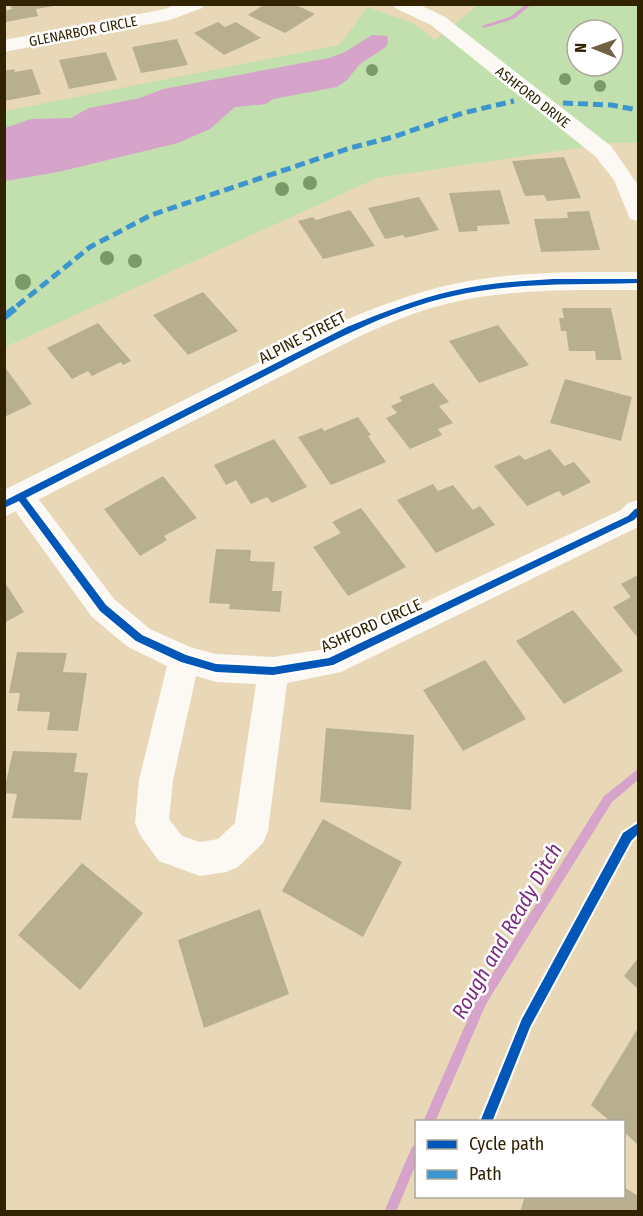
<svg xmlns="http://www.w3.org/2000/svg" width="643" height="1216" viewBox="0 0 643 1216" font-family="'Fira Sans Condensed',sans-serif">
  <rect width="100%" height="100%" fill="#e8d8b7"/>
  <path fill="#c2e0ad" fill-rule="evenodd" d="M478 5H638V143H612L377 178 5 347V111L339 45 368 7 414 24 435 40ZM577 30H613V66H577Z"/>
  <path fill="#d6a3cb" d="M372 35 387 36 388 42 386 47 360 64 347 80 337 87 273 99 266 104 235 107 210 129 178 143 58 172 5 181V128L31 119 71 118 89 108 140 98 163 89 329 58 345 52Z"/>
  <g fill="none" stroke-linecap="round" stroke-linejoin="round">
    <path fill="#d6a3cb" fill-rule="evenodd" d="M526 4H532L514 19 484 28 481 26 510 17Z
      M638 769V780L612 802 486 1004 435 1122H423L478 996 604 796Z
      M416 1145V1164L396 1212H384L412 1147Z"/>
  </g>
  <path fill="#b8af90" d="M10 4H54V6L36 9 38 16 6 22 4 11 12 9Z
    M265 4H294L315 14 285 33 248 15Z
    M218 22 225 27 236 22 261 38 224 55 194 33Z
    M177 39 188 65 141 73 132 47Z
    M106 52 117 80 69 89 59 60Z
    M14 69 15 72 32 69 41 94 4 101V71Z
    M564 157 581 198 547 201 544 195 525 196 512 161Z
    M500 190 510 224 477 226 478 231 459 232 449 193Z
    M419 197 439 230 405 238 403 235 385 239 368 208Z
    M350 210 375 246 323 259 298 221 313 217 316 220Z
    M589 211 600 250 541 252 534 219 568 218 567 212Z
    M203 292 238 331 188 355 153 315Z
    M562 308H611L622 360H596L595 351H569L566 331H561L559 318H564Z
    M98 323 131 361 123 365 121 362 92 376 88 371 72 379 47 348Z
    M498 325 529 365 479 383 449 341Z
    M4 366 32 404 4 417Z
    M565 379 632 397 621 441 550 423Z
    M433 383 449 402 439 406 453 423 438 429 442 435 410 449 386 418 397 413 391 406 402 401 399 397Z
    M358 417 371 435 368 436 386 462 331 485 298 437 322 428 324 431Z
    M274 439 307 487 272 503 267 497 251 504 236 480 226 485 214 465Z
    M550 449 564 466 574 462 591 482 563 496 559 491 527 506 494 466 520 455 525 460Z
    M163 476 197 518 164 536 167 540 140 556 104 509Z
    M433 484 438 491 453 485 473 510 480 506 495 525 436 553 397 500Z
    M361 508 406 567 348 596 313 547 341 533 332 522Z
    M216 549 251 550 250 561 275 562 272 591H282L280 612 229 609 230 604 209 603Z
    M638 575V638L613 607 631 597 621 584Z
    M4 581 24 612 4 623Z
    M573 610 623 671 564 704 516 641Z
    M17 652 67 653 63 672 87 673 78 731 47 730 50 712 17 711 20 693H9Z
    M485 660 526 719 463 751 423 690Z
    M326 728 414 735 411 810 320 802Z
    M13 751 77 753 74 772 88 773 81 820 12 818 17 794 4 793V791Z
    M323 819 402 862 363 937 282 891Z
    M82 863 143 913 80 990 18 935Z
    M260 909 289 994 204 1028 178 940Z
    M638 958V989L624 976Z
    M638 1028V1145L624 1132V1122H611L591 1105Z
    M624 1187 638 1196V1212H520L525 1196H624Z"/>
  <g fill="none" stroke-linecap="round" stroke-linejoin="round">
    <path fill="#fcf9f4" fill-rule="evenodd" d="M177 4H204L202 8 170 20 4 52V40L165 9Z
      M393 4H418L445 17 611 146 638 185V221L630 219 614 180 595 156 431 25 395 8Z
      M21 486 31 489 114 599 150 629 190 647 216 654 273 657 326 649 621 510 628 503 638 500V527L341 672 287 683 268 831 263 843 238 867 226 872 200 876 159 861 140 835 135 823 139 780 167 666 128 647 92 617 11 505 7 497 11 489ZM196 676 216 682 256 684 235 823 218 839 200 842 182 836 169 819 173 780Z"/>
    <path fill="#fcf9f4" fill-rule="evenodd" d="M638 272V290C576 290 511 288 450 303 419 310 389 323 360 336L4 517V490L340 322C377 307 415 292 454 284 514 271 577 272 638 272Z"/>
    <path stroke="#3d95d0" stroke-width="5" stroke-dasharray="10 5" stroke-linecap="butt" d="M563 103 611 105 638 110
      M17 306 90 247 151 215 350 148 393 137 463 113 514 101"/>
    <path stroke="#3d95d0" stroke-width="7" stroke-dasharray="14 7" stroke-linecap="butt" d="M4 317 19 305"/>
    <g stroke="#fff" stroke-width="4">
      <path id="cycleway" d="M553 279H638V283C576 285 514 282 453 296 385 311 323 346 261 378 183 418 104 458 26 498L106 605 142 635 186 655 216 664 273 667 329 658 628 516 635 509 638 508V516L634 520 333 665 273 675 216 672 181 662 136 641 100 611 19 501 4 508V501L347 327C382 313 416 299 452 291 485 283 520 281 553 279Z
        M638 823V834L631 841 530 1027 492 1122H480L522 1019 623 833Z"/>
    </g>
    <use href="#cycleway" fill="#0057b8" fill-rule="evenodd"/>
  </g>
  <g fill="#799b68">
    <circle cx="372" cy="70" r="6"/>
    <circle cx="565" cy="79" r="6"/>
    <circle cx="600" cy="86" r="6"/>
    <circle cx="310" cy="183" r="7"/>
    <circle cx="282" cy="189" r="7"/>
    <circle cx="107" cy="258" r="7"/>
    <circle cx="135" cy="261" r="7"/>
    <circle cx="23" cy="282" r="8"/>
  </g>
  <g text-anchor="middle" stroke-width="5" stroke-linejoin="round" paint-order="stroke">
    <g font-size="14" fill="#312301" stroke="#fff">
      <text transform="translate(83 31) rotate(-11)" y="5">GLENARBOR CIRCLE</text>
      <text transform="translate(533 97) rotate(38)" y="5">ASHFORD DRIVE</text>
    </g>
    <g font-size="16" fill="#312301" stroke="#fff">
      <text transform="translate(302 337) rotate(-27)" y="6">ALPINE STREET</text>
      <text transform="translate(371 625) rotate(-24)" y="6">ASHFORD CIRCLE</text>
    </g>
    <g font-size="21" font-style="italic" fill="#7a2b80" stroke="#fff">
      <text transform="translate(507 931) rotate(-60)" y="7">Rough and Ready Ditch</text>
    </g>
  </g>
  <rect width="643" height="1216" fill="none" stroke="#312301" stroke-width="12"/>
  <rect x="415" y="1120" width="210" height="78" fill="#ffffff" stroke="#ada799" stroke-width="1.5"/>
  <rect x="427" y="1140" width="30" height="9" fill="#0057b8" stroke="#ada799" stroke-width="1.5"/>
  <text x="469" y="1150" font-size="18" fill="#312301">Cycle path</text>
  <rect x="427" y="1170" width="30" height="9" fill="#3d95d0" stroke="#ada799" stroke-width="1.5"/>
  <text x="469" y="1180" font-size="18" fill="#312301">Path</text>
  <g transform="translate(595 48) rotate(271)"><circle r="28" fill="#ffffff" stroke="#ada799" stroke-width="1.5"/>
  <path d="M0-4.5L10 22L0 15L-10 22Z" fill="#716241"/>
  <text y="-9" font-size="16" font-weight="bold" text-anchor="middle" fill="#312301">N</text>
  </g>
</svg>
